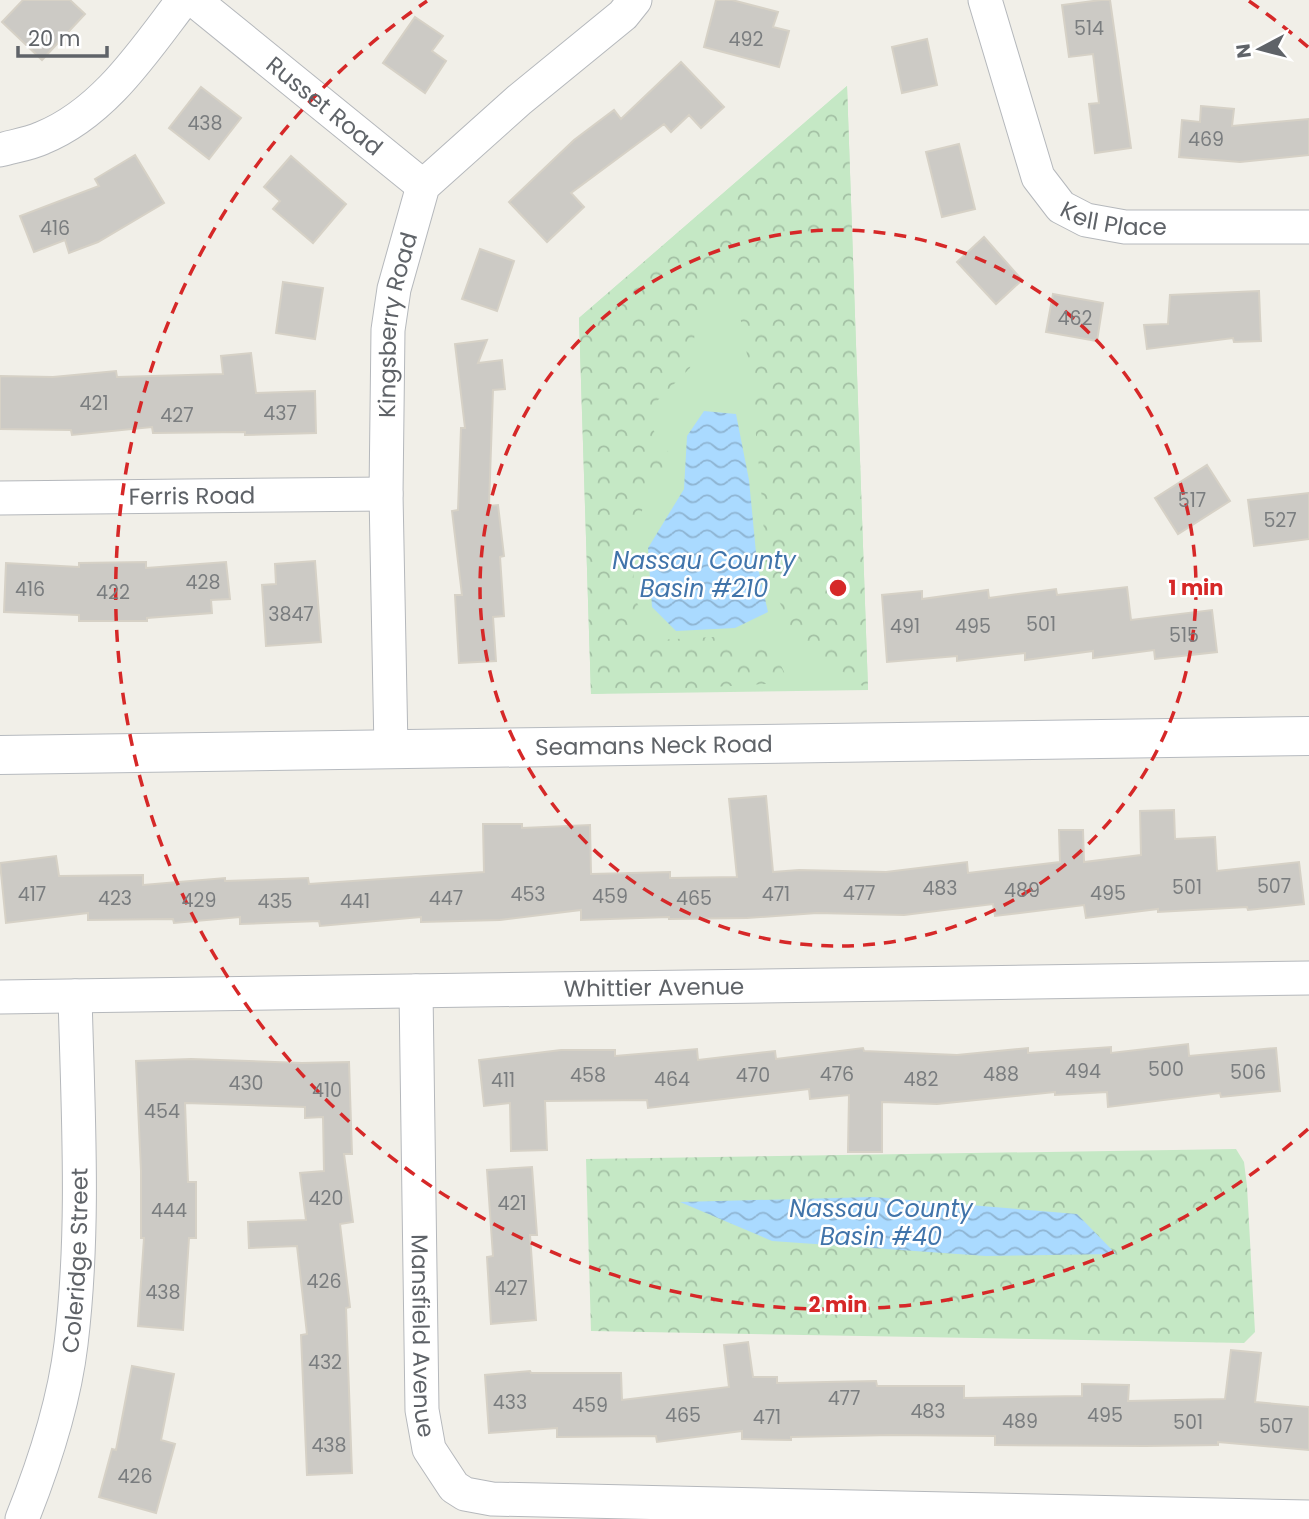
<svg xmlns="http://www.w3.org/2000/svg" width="1309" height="1519" viewBox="0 0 1309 1519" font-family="Poppins,sans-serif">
  <defs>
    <pattern id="forest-crowns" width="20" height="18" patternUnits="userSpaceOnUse" patternTransform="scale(1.75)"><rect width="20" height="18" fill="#c5e8c5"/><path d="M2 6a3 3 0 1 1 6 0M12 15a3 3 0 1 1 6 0" fill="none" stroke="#a3c0a4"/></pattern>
    <pattern id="water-waves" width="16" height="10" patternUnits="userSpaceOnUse" patternTransform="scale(1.75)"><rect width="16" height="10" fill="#aadaff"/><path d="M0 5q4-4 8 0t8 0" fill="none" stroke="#8eb4d2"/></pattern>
  </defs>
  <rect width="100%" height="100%" fill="#f1efe8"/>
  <path fill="#c5e8c5" d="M847 86 868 690 591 694 579 318Z"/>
  <path fill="url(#forest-crowns)" d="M847 86 868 690 826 660 792 633 766 568 762 500 750 371 733 278 698 311 690 368 643 415 675 462 646 499 631 543 635 599 657 640 713 637 775 653 786 676 765 684 591 694 579 318Z
    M1236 1149 1244 1162 1247 1186 1255 1332 1244 1343 591 1331 586 1159Z"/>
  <path fill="url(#water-waves)" d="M704 411 736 414 749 480 757 563 768 612 735 628 676 631 652 607 648 548 684 489 687 436Z
    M873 1197 1077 1214 1116 1254 986 1256 772 1241 680 1202Z"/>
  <path fill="#cccac5" stroke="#d6d1c6" stroke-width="2" d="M23 0H70L85 14 42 60 2 22Z
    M716 0H732L778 12 773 27 789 31 779 67 704 47Z
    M1101 0H1110L1131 148 1095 153 1089 104 1099 103 1093 54 1069 57 1062 5Z
    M415 17 443 36 432 51 446 61 425 93 383 63Z
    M927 39 937 85 902 93 892 47Z
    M681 62 724 107 701 128 689 115 671 132 664 124 571 193 584 207 547 242 509 202 574 140 614 110 621 119Z
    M201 87 241 118 209 159 169 128Z
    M1201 106 1234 109 1232 126 1309 119V155L1240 162 1179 157 1182 120 1200 122Z
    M959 144 975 209 942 217 926 152Z
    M135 155 164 203 98 242 69 253 65 240 34 252 20 216 99 186 95 179Z
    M291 156 346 204 313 243 273 209 280 201 264 187Z
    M984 237 1022 280 996 304 957 262Z
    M480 249 514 261 497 311 462 299Z
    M283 282 323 288 315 339 276 333Z
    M1259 291 1261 341 1234 342 1233 338 1147 349 1144 325 1168 324 1170 295Z
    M1053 294 1103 303 1097 341 1046 332Z
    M487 340 478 363 502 360 505 389 493 390 489 506 498 505 504 556 500 557 504 616 493 617 496 661 459 663 455 595H462L452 511 458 510 461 428H465L455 344Z
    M251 353 256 393 315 391 316 433 245 435V432L153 433 152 427 72 435 71 430 0 429V376L53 377 116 371 117 377 223 374 221 356Z
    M1207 465 1230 501 1178 534 1155 498Z
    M1309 493V539L1254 546 1248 500Z
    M315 561 321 642 266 646 262 585 276 584 275 564Z
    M146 562V568L226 562 230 599 211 600 212 613 147 618V621H79V615L4 612 6 563 79 567V563Z
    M1127 587 1131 620 1212 610 1217 652 1155 659 1154 650 1093 658V651L1025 660V653L957 661V656L887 662 882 595 922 591V599L988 590 989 598 1056 589 1057 595Z
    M766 796 773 872 799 870 886 872 967 862 968 873 1060 862 1059 830H1083L1084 862 1141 855 1140 811 1174 810 1175 839 1215 837 1217 871 1299 862 1304 904 1248 910 1247 907 1158 912V909L1086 918 1084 905 995 916 993 904 904 915 817 913 747 918 669 919V917L581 920V910L500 920 421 922V917L320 926 319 921 240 924V917L174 923 173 919 88 920V913L6 923 0 863 56 856 59 876 143 875V885L225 878V881L308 878 309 884 484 872 483 824H522V828L590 825 591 874 670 872V878L737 877 729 799Z
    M1188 1044 1189 1056 1276 1048 1280 1091 1221 1097 1220 1093 1108 1107 1107 1092 1055 1095V1092L937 1104 882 1102V1152H848L849 1095 810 1099 809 1089 648 1108 647 1100 545 1101 547 1150 511 1151 510 1103 484 1106 479 1060 561 1050H615V1056L697 1049 698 1060 775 1051 776 1059 863 1048 864 1051 957 1055 1028 1048V1053L1111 1047V1053Z
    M191 1059 302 1063 349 1062 352 1154H344L353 1222 340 1224 350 1307 346 1308 352 1473 307 1475 301 1335 307 1334 297 1246 249 1248 248 1222 306 1220 300 1173 324 1171 323 1117 305 1118V1107L185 1103 188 1182H196V1238H189L183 1330 138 1326 144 1238H141V1171L136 1061Z
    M532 1167 537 1235H530L536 1320 491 1324 487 1257 493 1256 487 1170Z
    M748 1342 753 1377H777V1383L876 1381 877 1386H964V1398L1082 1396V1384L1129 1385 1128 1401 1225 1399 1231 1350 1261 1353 1255 1402 1309 1407V1450L1218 1442V1445L1145 1446 995 1445V1436L892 1435 791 1437V1440L742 1439V1431L657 1442 656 1436 557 1437V1428L489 1433 485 1375 530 1371 531 1373H621L622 1400 729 1387 724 1345Z
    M132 1366 174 1374 161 1440 175 1444 156 1513 99 1497 112 1449 116 1450Z"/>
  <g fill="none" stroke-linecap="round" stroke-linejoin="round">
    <g stroke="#b5b8bc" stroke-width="35">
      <g id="street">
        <path id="s1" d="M194 0 423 186"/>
        <path id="s2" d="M985 0 1038 177 1061 207 1086 220 1125 227H1309"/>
        <path d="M0 150C14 146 29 144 42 138 104 113 144 51 183 0"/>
        <path id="s3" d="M0 498 386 494"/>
        <path id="s4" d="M391 749 386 494 388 330 394 289 423 186 519 100 623 15 635 0"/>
        <path id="s5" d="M416 991 422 1410 429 1449 454 1487 465 1494 492 1499 1309 1517"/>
        <path id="s6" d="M0 997 1309 978"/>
        <path id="s7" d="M22 1519C44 1464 64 1403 71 1344 85 1229 78 1112 75 996"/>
      </g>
    </g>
    <g stroke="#b6babf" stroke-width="40">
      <g id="secondary">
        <path id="s8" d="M0 755 1309 736"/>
      </g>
    </g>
    <use href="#street" stroke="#fff" stroke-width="33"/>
    <use href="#secondary" stroke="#fff" stroke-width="38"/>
  </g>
  <g fill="none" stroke="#d62828" stroke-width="3.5" stroke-dasharray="12 9">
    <circle cx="838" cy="588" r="358"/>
    <path d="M1308 1129A717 717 0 1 1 427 1M1249 1A717 717 0 0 1 1308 47"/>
  </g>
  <g text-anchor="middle" stroke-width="5" stroke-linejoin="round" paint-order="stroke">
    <g font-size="19" fill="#7a7d7f">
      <text x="1089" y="35">514</text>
      <text x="746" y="46">492</text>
      <text x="205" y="130">438</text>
      <text x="1206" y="146">469</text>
      <text x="55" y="235">416</text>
      <text x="1075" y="325">462</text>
      <text x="94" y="410">421</text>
      <text x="280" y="420">437</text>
      <text x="177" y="422">427</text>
      <text x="1192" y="507">517</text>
      <text x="1280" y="527">527</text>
      <text x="203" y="589">428</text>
      <text x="30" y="596">416</text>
      <text x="113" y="599">422</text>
      <text x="291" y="621">3847</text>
      <text x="1041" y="631">501</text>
      <text x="905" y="633">491</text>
      <text x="973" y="633">495</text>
      <text x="1184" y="642">515</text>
      <text x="1274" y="893">507</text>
      <text x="1187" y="894">501</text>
      <text x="940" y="895">483</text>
      <text x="1022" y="897">489</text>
      <text x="859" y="900">477</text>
      <text x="1108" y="900">495</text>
      <text x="32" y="901">417</text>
      <text x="528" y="901">453</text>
      <text x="776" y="901">471</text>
      <text x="610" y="903">459</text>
      <text x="115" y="905">423</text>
      <text x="446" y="905">447</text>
      <text x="694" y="905">465</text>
      <text x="199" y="907">429</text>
      <text x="275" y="908">435</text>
      <text x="355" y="908">441</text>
      <text x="1166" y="1076">500</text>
      <text x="1083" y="1078">494</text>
      <text x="1248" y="1079">506</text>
      <text x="837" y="1081">476</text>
      <text x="1001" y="1081">488</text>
      <text x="588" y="1082">458</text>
      <text x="753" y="1082">470</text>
      <text x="672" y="1086">464</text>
      <text x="921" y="1086">482</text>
      <text x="503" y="1087">411</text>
      <text x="246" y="1090">430</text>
      <text x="327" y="1097">410</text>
      <text x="162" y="1118">454</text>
      <text x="326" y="1205">420</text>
      <text x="512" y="1210">421</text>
      <text x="169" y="1217">444</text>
      <text x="324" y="1288">426</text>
      <text x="511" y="1295">427</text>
      <text x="163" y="1299">438</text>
      <text x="325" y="1369">432</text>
      <text x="844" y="1405">477</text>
      <text x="510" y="1409">433</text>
      <text x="590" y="1412">459</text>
      <text x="928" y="1418">483</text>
      <text x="683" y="1422">465</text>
      <text x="1105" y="1422">495</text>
      <text x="767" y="1424">471</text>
      <text x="1020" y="1428">489</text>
      <text x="1188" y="1429">501</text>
      <text x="1276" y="1433">507</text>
      <text x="329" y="1452">438</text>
      <text x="135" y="1483">426</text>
    </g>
    <g font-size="23" fill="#5f6368" stroke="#fff">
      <text dy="8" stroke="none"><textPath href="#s1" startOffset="168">Russet Road</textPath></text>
      <text dy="8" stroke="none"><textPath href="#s2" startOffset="278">Kell Place</textPath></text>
      <text dy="8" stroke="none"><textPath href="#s4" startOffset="425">Kingsberry Road</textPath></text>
      <text dy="8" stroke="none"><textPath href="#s3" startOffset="192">Ferris Road</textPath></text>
      <text dy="8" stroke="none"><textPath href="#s8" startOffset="654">Seamans Neck Road</textPath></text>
      <text dy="8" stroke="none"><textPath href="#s6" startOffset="654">Whittier Avenue</textPath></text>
      <text dy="8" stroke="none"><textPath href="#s7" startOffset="266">Coleridge Street</textPath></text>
      <text dy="8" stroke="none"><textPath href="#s5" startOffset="345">Mansfield Avenue</textPath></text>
    </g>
    <g font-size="24" font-style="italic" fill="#4174aa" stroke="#fff">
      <text x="704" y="569">Nassau County<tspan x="704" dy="28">Basin #210</tspan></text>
      <text x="881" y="1217">Nassau County<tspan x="881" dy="28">Basin #40</tspan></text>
    </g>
  </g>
  <circle cx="838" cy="588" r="10" fill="#d62828" stroke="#fff" stroke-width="3.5"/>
  <g font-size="21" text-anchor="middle" font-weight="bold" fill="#d62828" stroke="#fff" stroke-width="5" stroke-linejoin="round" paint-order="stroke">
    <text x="1196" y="595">1 min</text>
    <text x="838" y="1312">2 min</text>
  </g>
  <g transform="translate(1260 49) rotate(263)" stroke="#ffffff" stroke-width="5" paint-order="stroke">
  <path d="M0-5L12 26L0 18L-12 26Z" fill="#5f6368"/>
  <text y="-10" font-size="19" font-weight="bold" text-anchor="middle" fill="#5f6368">N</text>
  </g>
  <path d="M18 46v10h89v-10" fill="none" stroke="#5f6368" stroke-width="3.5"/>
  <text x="28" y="46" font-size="21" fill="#5f6368" stroke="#ffffff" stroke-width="5" paint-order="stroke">20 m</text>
</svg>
